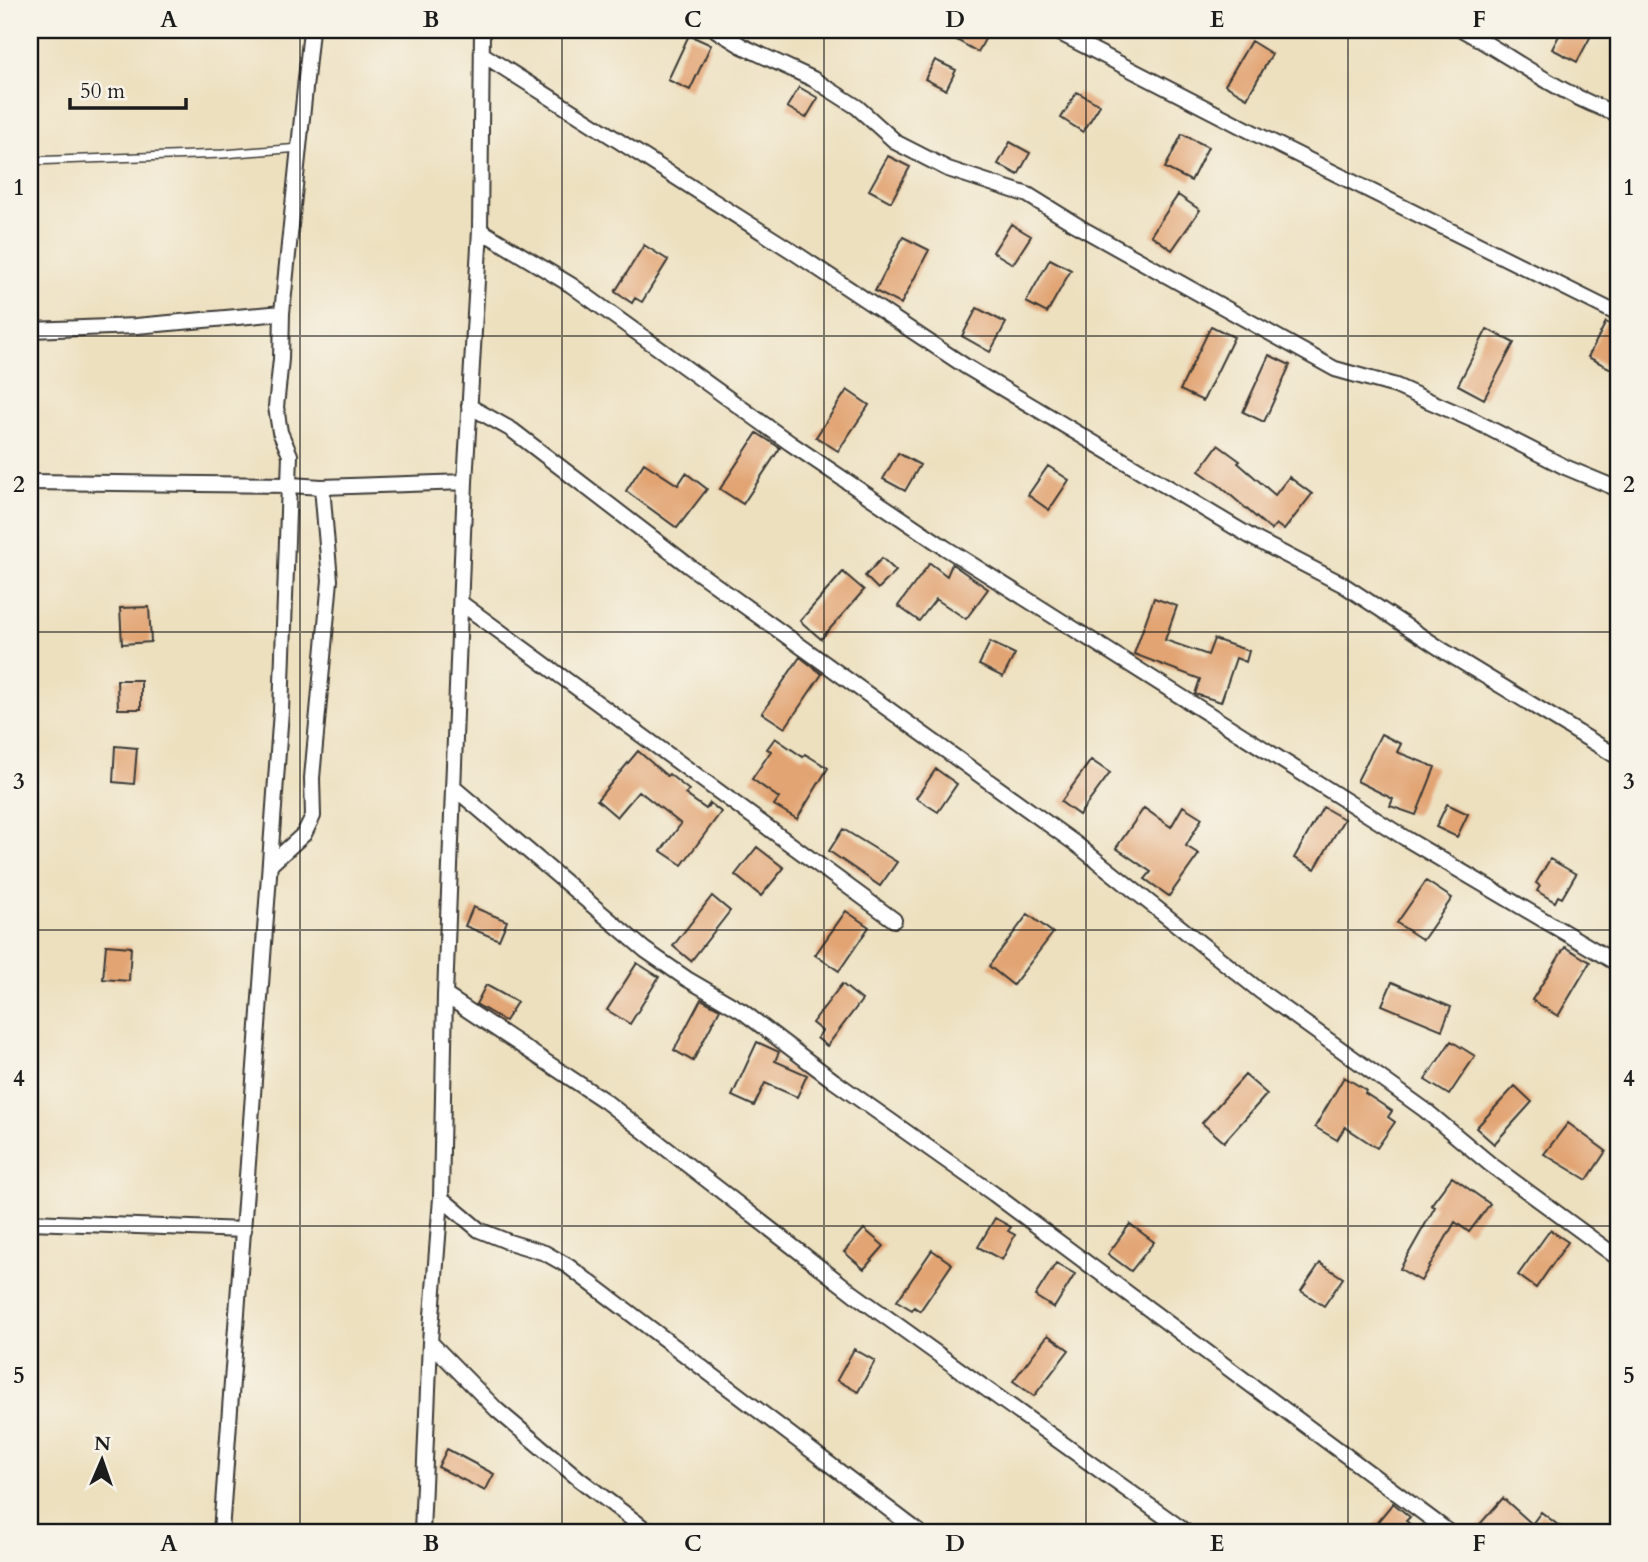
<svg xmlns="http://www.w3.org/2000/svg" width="1648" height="1562" viewBox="0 0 1648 1562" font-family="Cardo,serif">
  <rect width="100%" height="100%" fill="#f7f3e8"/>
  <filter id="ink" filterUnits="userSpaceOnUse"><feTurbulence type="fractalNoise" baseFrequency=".0143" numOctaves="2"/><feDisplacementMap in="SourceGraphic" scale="14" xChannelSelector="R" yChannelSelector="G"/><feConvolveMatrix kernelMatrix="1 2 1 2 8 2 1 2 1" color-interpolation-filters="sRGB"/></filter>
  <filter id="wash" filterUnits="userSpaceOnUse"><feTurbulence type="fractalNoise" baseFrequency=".00686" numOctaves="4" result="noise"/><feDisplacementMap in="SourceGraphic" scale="28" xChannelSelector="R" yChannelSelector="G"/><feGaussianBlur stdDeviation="1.57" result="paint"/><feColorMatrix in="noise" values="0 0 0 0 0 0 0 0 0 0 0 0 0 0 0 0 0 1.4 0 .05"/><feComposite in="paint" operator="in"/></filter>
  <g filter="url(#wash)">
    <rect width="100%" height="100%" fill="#ede0bf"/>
    <g id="blocks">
      <path fill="#e2a473" d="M960 30H990L978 52 955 39Z
        M1562 30H1594L1577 62 1552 49Z
        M689 35 711 45 690 90 668 80Z
        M1251 41 1272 54 1247 98 1225 85Z
        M935 60 956 70 946 90 925 79Z
        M799 87 818 98 806 118 787 107Z
        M1077 92 1100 105 1083 132 1061 118Z
        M1182 134 1208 147 1191 181 1165 168Z
        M1010 142 1030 153 1018 175 998 164Z
        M888 156 910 167 891 202 869 190Z
        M1178 195 1200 210 1172 250 1151 235Z
        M1011 224 1031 236 1013 264 993 252Z
        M903 237 929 250 901 304 875 291Z
        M644 245 668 260 642 302 635 298 632 303 615 292Z
        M1050 259 1071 270 1047 313 1026 302Z
        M977 308 1006 323 990 352 962 336Z
        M1606 322 1618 329V360L1613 370 1588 357Z
        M1211 326 1234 337 1203 401 1180 390Z
        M1487 329 1514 343 1484 399 1458 385Z
        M1269 355 1290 365 1264 422 1243 412Z
        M847 390 869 405 838 451 816 437Z
        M757 433 780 448 743 504 720 489Z
        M1218 445 1240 461 1238 463 1275 495 1289 477 1312 494 1284 530 1276 524 1271 530 1220 486 1199 471Z
        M898 453 920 465 905 491 883 479Z
        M644 463 678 485 686 473 707 489 677 528 626 491Z
        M1048 466 1069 480 1049 510 1028 495Z
        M882 558 896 571 878 589 865 576Z
        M930 563 947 576 952 564 988 589 966 619 936 599 919 621 898 606Z
        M843 572 864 590 821 639 800 621Z
        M1154 598 1177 606 1165 640 1208 655 1214 639 1249 651 1246 662 1236 658 1221 702 1195 694 1200 679 1134 654Z
        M149 607 151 642 122 644 120 608Z
        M990 642 1015 654 1003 677 979 665Z
        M800 657 822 674 785 728 762 713Z
        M117 680H141V709H118Z
        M1381 734 1401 744 1397 752 1435 767 1416 815 1390 806 1393 799 1357 781Z
        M775 738 803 757 805 754 828 768 797 819 774 805 779 798 752 779 771 751 767 749Z
        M115 746 137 748 134 784 113 782Z
        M638 751 667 776 669 774 689 790 685 794 706 809 710 803 721 812 682 865 661 851 681 824 639 791 617 817 597 800Z
        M1091 760 1110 773 1079 815 1061 802Z
        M936 769 957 784 938 812 916 798Z
        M1447 804 1468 814 1457 837 1436 827Z
        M1183 806 1202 818 1186 846 1199 854 1169 896 1145 879 1151 872 1116 848 1144 808 1171 827Z
        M1323 807 1344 819 1315 869 1294 858Z
        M843 829 897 862 880 886 829 851Z
        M757 847 784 868 761 896 735 875Z
        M1550 859 1576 874 1562 898 1558 896 1555 902 1537 891 1540 886 1536 883Z
        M1426 881 1452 898 1423 940 1397 923Z
        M712 896 730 911 691 961 673 946Z
        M473 907 507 921 499 940 465 926Z
        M846 911 869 927 839 971 815 955Z
        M1028 914 1053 933 1013 985 989 966Z
        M106 945 131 947 129 981 103 979Z
        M1565 947 1590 962 1558 1016 1532 1000Z
        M637 963 659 977 630 1024 607 1010Z
        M1392 982 1451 1007 1442 1030 1382 1005Z
        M842 984 862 1000 827 1046 817 1038 822 1031 812 1023Z
        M486 985 517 1002 505 1021 476 1004Z
        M701 999 720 1009 693 1061 674 1050Z
        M1451 1041 1475 1056 1449 1095 1425 1080Z
        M757 1042 779 1052 775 1061 807 1075 797 1097 765 1083 754 1106 732 1096Z
        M1245 1075 1267 1094 1224 1142 1202 1123Z
        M1344 1077 1366 1090 1365 1093 1392 1111 1388 1117 1395 1122 1377 1148 1345 1127 1337 1140 1315 1127Z
        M1515 1086 1532 1102 1494 1144 1476 1128Z
        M1568 1123 1606 1151 1587 1180 1544 1154Z
        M1452 1177 1490 1204 1469 1232 1455 1222 1421 1281 1400 1269 1435 1207 1431 1205Z
        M995 1218 1011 1227 1008 1231 1015 1235 1002 1260 978 1247Z
        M1130 1224 1154 1242 1131 1271 1108 1254Z
        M864 1229 884 1246 864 1269 844 1252Z
        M1550 1230 1568 1242 1536 1288 1518 1275Z
        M932 1250 952 1264 920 1311 914 1307 912 1310 897 1301Z
        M1056 1263 1075 1274 1054 1308 1035 1296Z
        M1320 1263 1343 1278 1324 1306 1301 1291Z
        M1048 1335 1069 1350 1034 1396 1013 1381Z
        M854 1349 875 1361 858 1392 837 1380Z
        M447 1449 494 1474 485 1491 438 1467Z
        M1503 1498 1532 1524 1541 1512 1567 1532H1473Z
        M1393 1503 1410 1517 1406 1521 1420 1532H1369Z"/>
    </g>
  </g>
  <g filter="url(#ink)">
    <use href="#blocks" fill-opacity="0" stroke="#3b3934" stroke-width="2"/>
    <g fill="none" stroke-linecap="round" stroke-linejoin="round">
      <g stroke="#3b3934" stroke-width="10">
        <path id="lane" d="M30 161 223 154 300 148"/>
      </g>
      <g stroke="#3b3934" stroke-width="18">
        <path id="street" d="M716 30 742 46 813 79 857 107 897 143 948 169 1028 195 1083 229 1335 369 1396 386 1427 400 1473 420 1565 467 1618 489
          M1054 30 1260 136 1618 314
          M1463 30C1514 58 1562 96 1618 114
          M482 54 792 251 965 366 1253 538 1342 584 1444 651 1618 757
          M480 230 571 285 790 443 944 547 1405 838 1618 964
          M30 330 136 326 282 313
          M469 406 512 430 689 566 1076 844 1260 991 1425 1110 1490 1164 1618 1258
          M30 482 290 485 322 487 465 482 480 230 482 30
          M461 603 894 920
          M453 787 645 950 687 979 742 1011 834 1081 994 1194 1449 1532
          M271 864 304 834 313 816 312 778 330 580 322 487
          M445 995 605 1101 854 1294 1186 1532
          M441 1198 479 1230 509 1242 545 1253 568 1266 919 1532
          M30 1222 244 1230
          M430 1342 497 1410 579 1479 649 1532
          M221 1532 281 711 290 455 280 432 276 407 281 359 282 313 311 30
          M422 1532 430 1342 441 1198 445 995 465 482"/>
      </g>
      <use href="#lane" stroke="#fff" stroke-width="7"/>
      <use href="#street" stroke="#fff" stroke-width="14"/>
    </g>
  </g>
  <path fill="none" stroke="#1c1c1c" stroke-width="2" stroke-opacity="0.55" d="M300 30V1532M562 30V1532M824 30V1532M1086 30V1532M1348 30V1532M30 336H1618M30 632H1618M30 930H1618M30 1226H1618"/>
  <rect width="1648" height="1562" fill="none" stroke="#f7f3e8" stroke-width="77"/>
  <g transform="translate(102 1460) rotate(2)" stroke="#f7f3e8" stroke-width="5" paint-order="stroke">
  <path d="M0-5L12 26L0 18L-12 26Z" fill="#1c1c1c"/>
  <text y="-10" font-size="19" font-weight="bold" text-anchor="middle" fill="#1c1c1c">N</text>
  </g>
  <path d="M70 98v10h116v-10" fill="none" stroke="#1c1c1c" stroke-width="3.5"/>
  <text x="80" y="98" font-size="21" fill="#1c1c1c" stroke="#f7f3e8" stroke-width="5" paint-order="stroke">50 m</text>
  <rect x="38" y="38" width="1572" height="1486" fill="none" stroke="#1c1c1c" stroke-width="2.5"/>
  <g font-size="23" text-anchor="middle" font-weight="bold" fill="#1c1c1c">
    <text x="169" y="27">A</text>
    <text x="431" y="27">B</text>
    <text x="693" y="27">C</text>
    <text x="955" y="27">D</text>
    <text x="1217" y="27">E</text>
    <text x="1479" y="27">F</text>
    <text x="19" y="195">1</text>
    <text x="1629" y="195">1</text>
    <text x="19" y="492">2</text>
    <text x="1629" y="492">2</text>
    <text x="19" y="789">3</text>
    <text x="1629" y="789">3</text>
    <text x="19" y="1086">4</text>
    <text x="1629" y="1086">4</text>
    <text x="19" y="1383">5</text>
    <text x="1629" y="1383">5</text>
    <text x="169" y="1551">A</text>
    <text x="431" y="1551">B</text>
    <text x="693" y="1551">C</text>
    <text x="955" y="1551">D</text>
    <text x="1217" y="1551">E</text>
    <text x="1479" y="1551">F</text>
  </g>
</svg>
